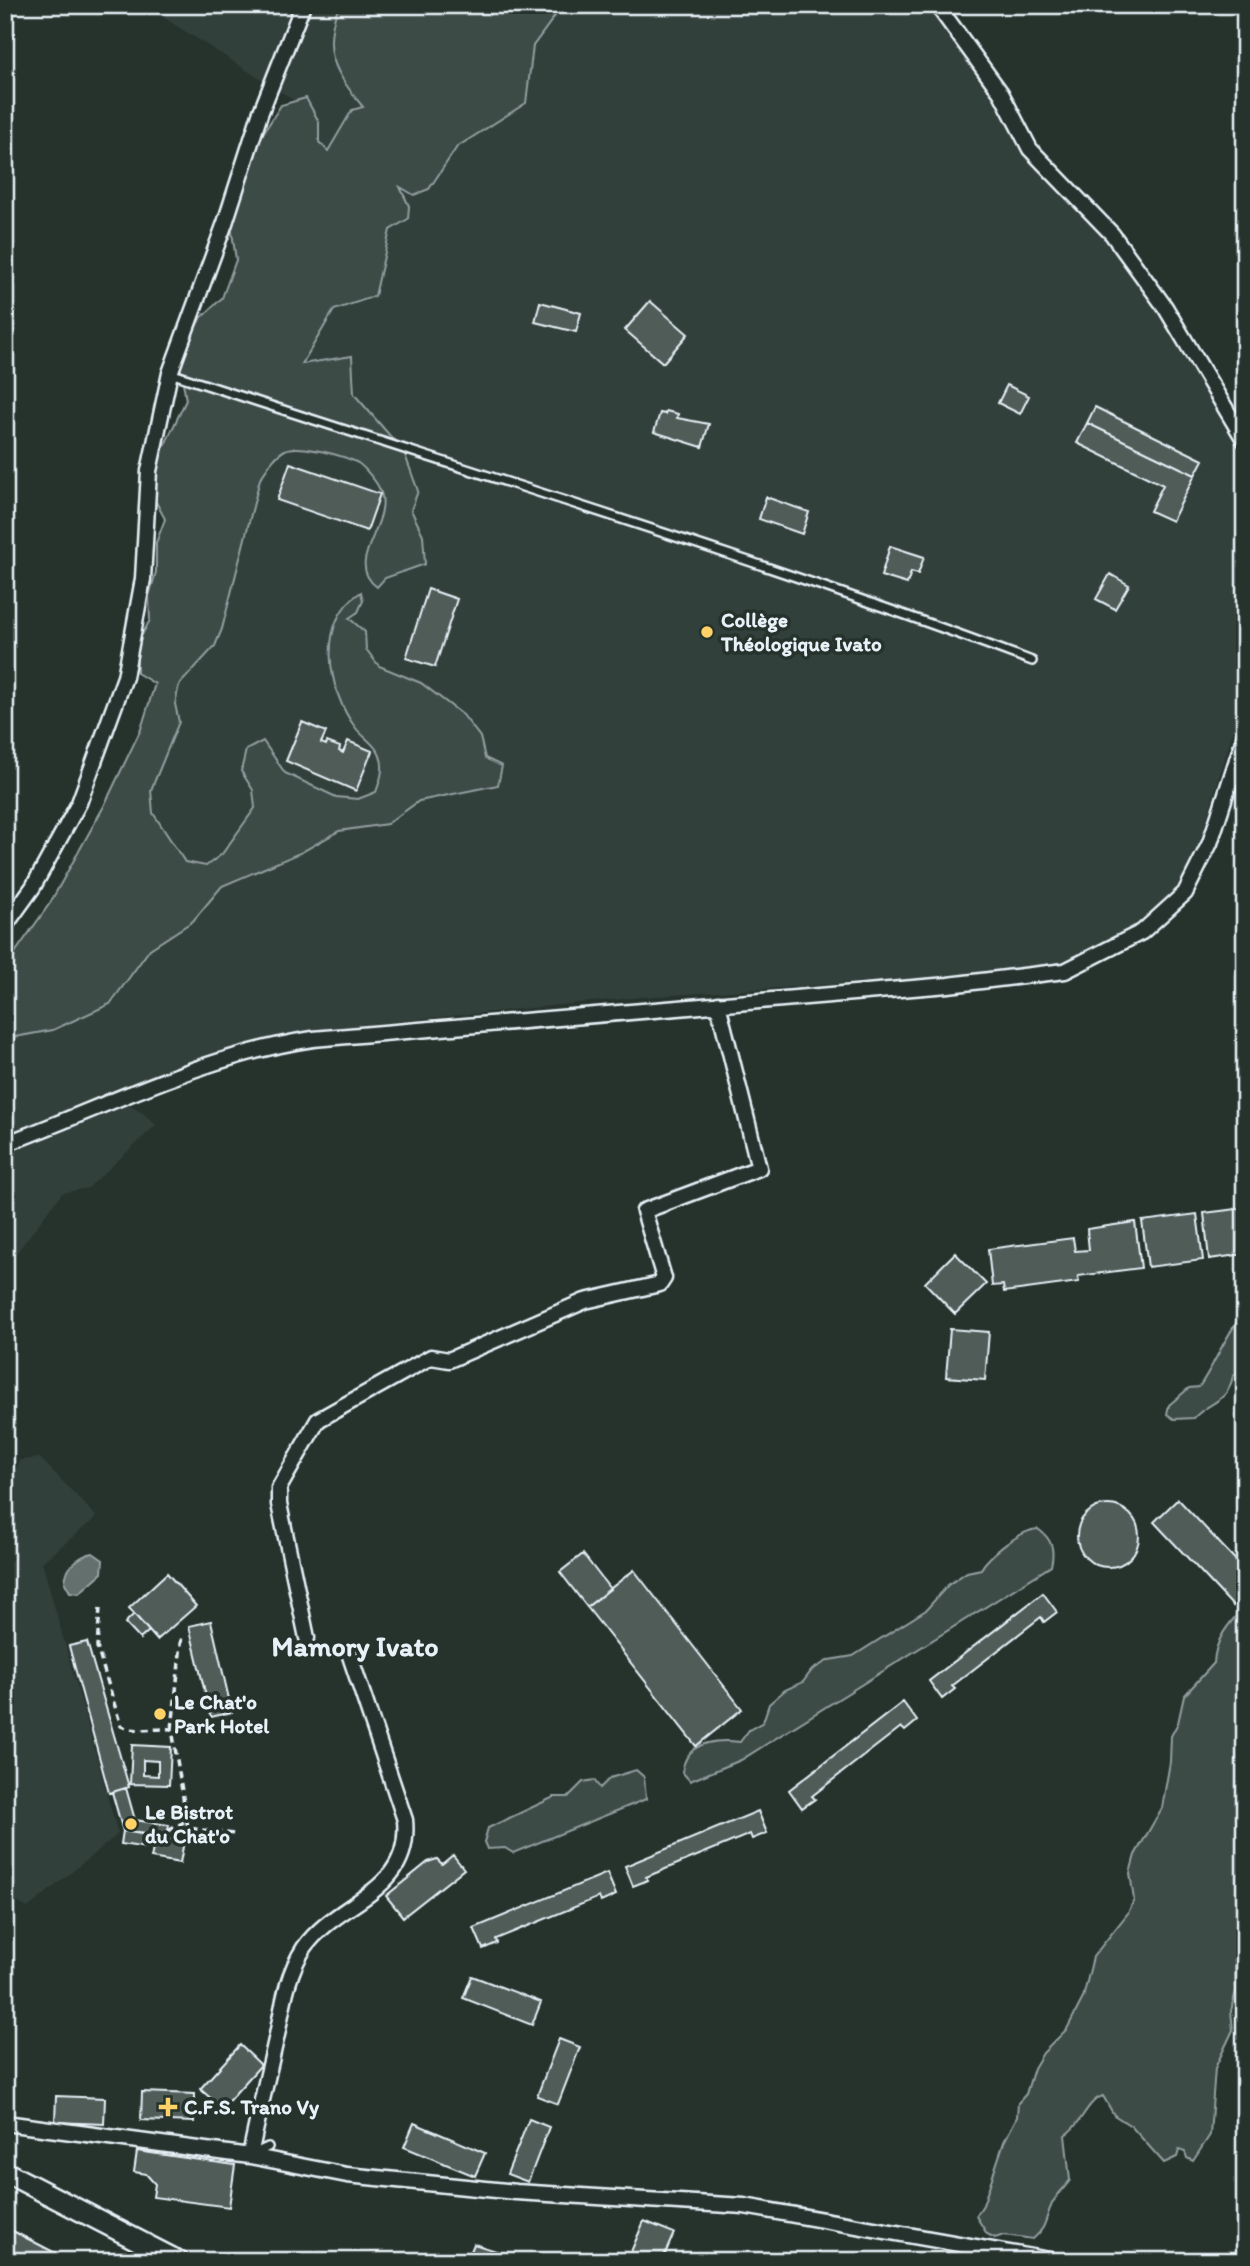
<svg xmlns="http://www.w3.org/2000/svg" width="1250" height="2266" viewBox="0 0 1250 2266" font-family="Itim,sans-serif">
  <rect width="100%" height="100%" fill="#26332d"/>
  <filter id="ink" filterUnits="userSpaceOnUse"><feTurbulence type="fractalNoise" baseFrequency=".0143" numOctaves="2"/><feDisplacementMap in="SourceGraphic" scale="14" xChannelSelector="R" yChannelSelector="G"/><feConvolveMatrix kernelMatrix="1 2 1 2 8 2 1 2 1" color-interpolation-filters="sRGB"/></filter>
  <g filter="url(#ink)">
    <path fill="#333f3a" d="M144 5H927L1006 113 1018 147 1106 238 1159 312 1245 454V691L1200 841 1177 887 1160 906 1139 923 1068 962 1015 972 641 997 311 1030 218 1052 131 1088 128 1105 143 1113 156 1125 88 1188 62 1193 5 1268V967L50 903 104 806 141 729 303 106Z
      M40 1458 97 1517 42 1562 118 1834 28 1908 5 1896V1565L16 1557 5 1552V1491L21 1460Z"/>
    <path fill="#3e4b47" stroke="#939ea0" stroke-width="2" d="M339 5H563L533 46 526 103 457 147 429 189 414 195 400 187 409 206 408 219 390 230 375 296 334 310 302 364 352 356 354 394 404 452 418 491 411 510 423 535 425 564 385 578 377 587C341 560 397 522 379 488 376 481 364 467 358 463 345 456 298 443 285 450 274 456 267 469 260 479L222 629 215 646 179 685 175 704 179 722 151 790 153 813 185 862 206 866 222 854 255 808 253 790 241 771 246 750 263 741 285 773 336 797 358 799 376 792C380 781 385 768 380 756 376 744 362 737 355 727 328 691 315 621 361 592L363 601 358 612 349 618 365 632 366 649 379 666 421 683 463 715 480 737 485 758 502 766 498 785 419 801 387 824 339 831 300 853 222 886 193 921 150 949 110 1004 53 1030 15 1037 5 1052V967L50 903 104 806 141 729 155 684 137 673V644L150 620 149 596 156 572V543L165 519 156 502 153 483 161 453 186 400 179 359 200 319 222 298 236 260 231 225 252 151 281 105 306 98 319 122V142L328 151 352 110 363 107C334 71 321 50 339 5Z
      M1245 1311V1368L1233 1376C1227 1405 1211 1399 1194 1418L1174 1419 1167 1414 1169 1405 1189 1388 1199 1387C1216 1362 1225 1335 1245 1311Z
      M1038 1529C1052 1539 1055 1549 1051 1566L741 1760 690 1781 682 1772C686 1741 715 1739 740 1742L749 1730 763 1722 769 1704 785 1690 803 1682 812 1670 829 1660 853 1656 926 1610 948 1585 967 1572 981 1569C989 1555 1021 1530 1038 1529Z
      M1245 1606V1906L1239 1925 1244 1941 1235 1959 1236 1991 1231 2011 1233 2030 1215 2068 1210 2135 1193 2161 1187 2158 1185 2152 1179 2150 1177 2157 1164 2163 1131 2126 1114 2115 1103 2096C1086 2101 1082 2125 1065 2135L1070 2180C1065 2188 1056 2195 1052 2204 1045 2218 1047 2228 1033 2239L1004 2235 995 2238 987 2234 976 2216 983 2205 1004 2142 1017 2117 1018 2103 1026 2094 1034 2068 1043 2053 1067 2029 1083 1998 1093 1957 1128 1913 1134 1900 1130 1873 1135 1855 1162 1808 1170 1762 1171 1736 1178 1723 1184 1696 1214 1663C1215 1639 1229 1623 1245 1606Z
      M636 1770 644 1777 646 1799 513 1853 505 1848 487 1849 484 1842 488 1828 554 1797H568L583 1782 594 1780 600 1788 610 1778Z"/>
    <path fill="#636f6d" stroke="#98a3a5" stroke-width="2" d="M93 1553 103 1560 102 1573 79 1593 70 1592 65 1583C65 1567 79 1556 93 1553Z"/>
    <path fill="#505c59" stroke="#e8f1f8" stroke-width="2" fill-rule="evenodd" d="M650 301 688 334 663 363 625 330Z
      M540 302 581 313 576 332 535 322Z
      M1007 385 1029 396 1020 414 998 403Z
      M1095 407 1203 460 1195 475 1087 423Z
      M666 411 678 414 677 418 709 424 702 447 654 432 660 413 665 414Z
      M1087 423 1195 475 1172 521 1150 511 1163 485 1077 443Z
      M290 463 380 494 367 531 277 500Z
      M766 497 809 512 802 534 759 519Z
      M890 546 924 557 918 574 911 572 907 584 881 576Z
      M1110 574 1129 585 1115 609 1096 599Z
      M428 589 457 599 435 667 406 658Z
      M302 722 326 732 321 743 326 745 327 742 340 747 339 751 343 753 348 741 372 751 356 791 286 761Z
      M1245 1208V1254L1209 1259 1204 1213Z
      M1197 1214 1203 1260 1148 1267 1142 1221Z
      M1135 1222 1141 1268 1078 1276 1079 1282 1004 1292 1003 1285 992 1286 988 1249 1073 1238 1075 1251 1089 1250 1087 1229Z
      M955 1253 986 1284 955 1314 925 1283Z
      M950 1329 989 1332 985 1380 946 1377Z
      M1178 1499 1245 1570V1594L1233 1606 1154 1522Z
      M1077 1536a31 31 0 1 1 62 0a31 31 0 1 1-62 0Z
      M583 1554 610 1589 587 1607 560 1572Z
      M634 1570 742 1709 696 1746 587 1607Z
      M167 1573 196 1606 157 1640 129 1608Z
      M1043 1593 1057 1612 1044 1622 1041 1617 952 1686 955 1689 942 1699 929 1681Z
      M134 1614 149 1631 140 1639 125 1623Z
      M211 1621 232 1712 211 1717 189 1626Z
      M87 1642 129 1787 109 1793 69 1646Z
      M903 1702 917 1721 905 1731 901 1727 812 1796 815 1799 802 1808 789 1790Z
      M132 1745 171 1747 169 1785 130 1784ZM143 1760 158 1761V1776L143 1775Z
      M126 1788 135 1820 169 1825 167 1837 123 1831 112 1792Z
      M758 1811 767 1833 752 1839 750 1834 646 1877 648 1880 633 1886 625 1866Z
      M123 1831 184 1841 180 1863 151 1858 153 1849 121 1844Z
      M453 1855 464 1869 403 1917 386 1896 428 1862 437 1859 442 1864Z
      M607 1873 616 1895 601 1902 599 1897 496 1939 497 1943 483 1949 474 1928Z
      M472 1976 541 2002 532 2025 463 1998Z
      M559 2039 580 2047 558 2104 537 2096Z
      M240 2045 261 2065 222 2108 200 2089Z
      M142 2092 195 2094 194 2122 141 2120Z
      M56 2096 105 2098 104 2124 55 2122Z
      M529 2119 549 2127 528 2182 507 2174Z
      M414 2123 485 2153 475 2176 404 2147Z
      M137 2151 235 2165 229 2207 153 2197 155 2184 146 2174 134 2172Z
      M644 2221 674 2233 662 2261H627Z
      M5 2227 71 2261H5Z
      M474 2244 527 2261H467Z"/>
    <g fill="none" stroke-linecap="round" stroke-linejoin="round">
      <g stroke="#e8f1f8" stroke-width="12">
        <path id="service" d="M170 373C458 468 748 555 1032 661
          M253 2154 268 2147"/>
      </g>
      <g stroke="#e8f1f8" stroke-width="19">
        <path id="minor" d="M937 5 1001 93 1030 149 1112 234 1165 307 1245 441
          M5 926 33 887 79 803 125 677 143 579 149 471 170 373 225 223 260 114 303 5
          M5 1144C107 1106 205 1055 313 1039L948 985 1065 971 1142 932 1185 893 1210 843 1245 735
          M307 1638 279 1504V1488L318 1420 431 1357 449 1360 585 1301 660 1284 664 1278 644 1211 759 1168 718 1004
          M5 2123 250 2156 347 2175 516 2192 744 2206 1055 2261
          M250 2156C258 2115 268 2075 277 2035 283 2005 287 1974 304 1948 338 1899 412 1894 405 1820L349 1653"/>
      </g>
      <g stroke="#e8f1f8" stroke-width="24">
        <path id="secondary" d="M5 2172 178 2261"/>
      </g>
      <path stroke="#e8f1f8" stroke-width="3.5" stroke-dasharray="7 5" stroke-linecap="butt" d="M100 1608 97 1647 121 1726C135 1733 155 1728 172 1729L188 1828 234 1834
        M172 1729 182 1634
        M168 1831 184 1822"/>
      <use href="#service" stroke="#26332d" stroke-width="7"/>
      <use href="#minor" stroke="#26332d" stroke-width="14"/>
      <use href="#secondary" stroke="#26332d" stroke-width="19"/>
    </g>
  </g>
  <g fill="#ffd166" stroke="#26332d" stroke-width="2.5">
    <circle cx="707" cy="632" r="7"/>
    <circle cx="160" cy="1714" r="7"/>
    <circle cx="131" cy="1824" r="7"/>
    <path d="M164.5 2096.5h7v7h7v7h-7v7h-7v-7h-7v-7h7z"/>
  </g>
  <g text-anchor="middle" stroke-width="7" stroke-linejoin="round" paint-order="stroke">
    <g font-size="21" font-weight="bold" fill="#e8f1f8" stroke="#26332d" text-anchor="start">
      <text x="721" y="627">Collège<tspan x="721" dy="24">Théologique Ivato</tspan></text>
      <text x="174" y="1709">Le Chat'o<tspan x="174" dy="24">Park Hotel</tspan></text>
      <text x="145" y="1819">Le Bistrot<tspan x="145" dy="24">du Chat'o</tspan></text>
      <text x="184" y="2114">C.F.S. Trano Vy</text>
    </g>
    <g font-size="28" font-weight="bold" fill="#e8f1f8" stroke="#26332d">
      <text x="355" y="1656">Mamory Ivato</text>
    </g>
  </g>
  <rect width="1250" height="2266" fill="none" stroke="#26332d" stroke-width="28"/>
  <rect x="14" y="14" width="1222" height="2238" fill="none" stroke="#e8f1f8" stroke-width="2.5" filter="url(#ink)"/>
</svg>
